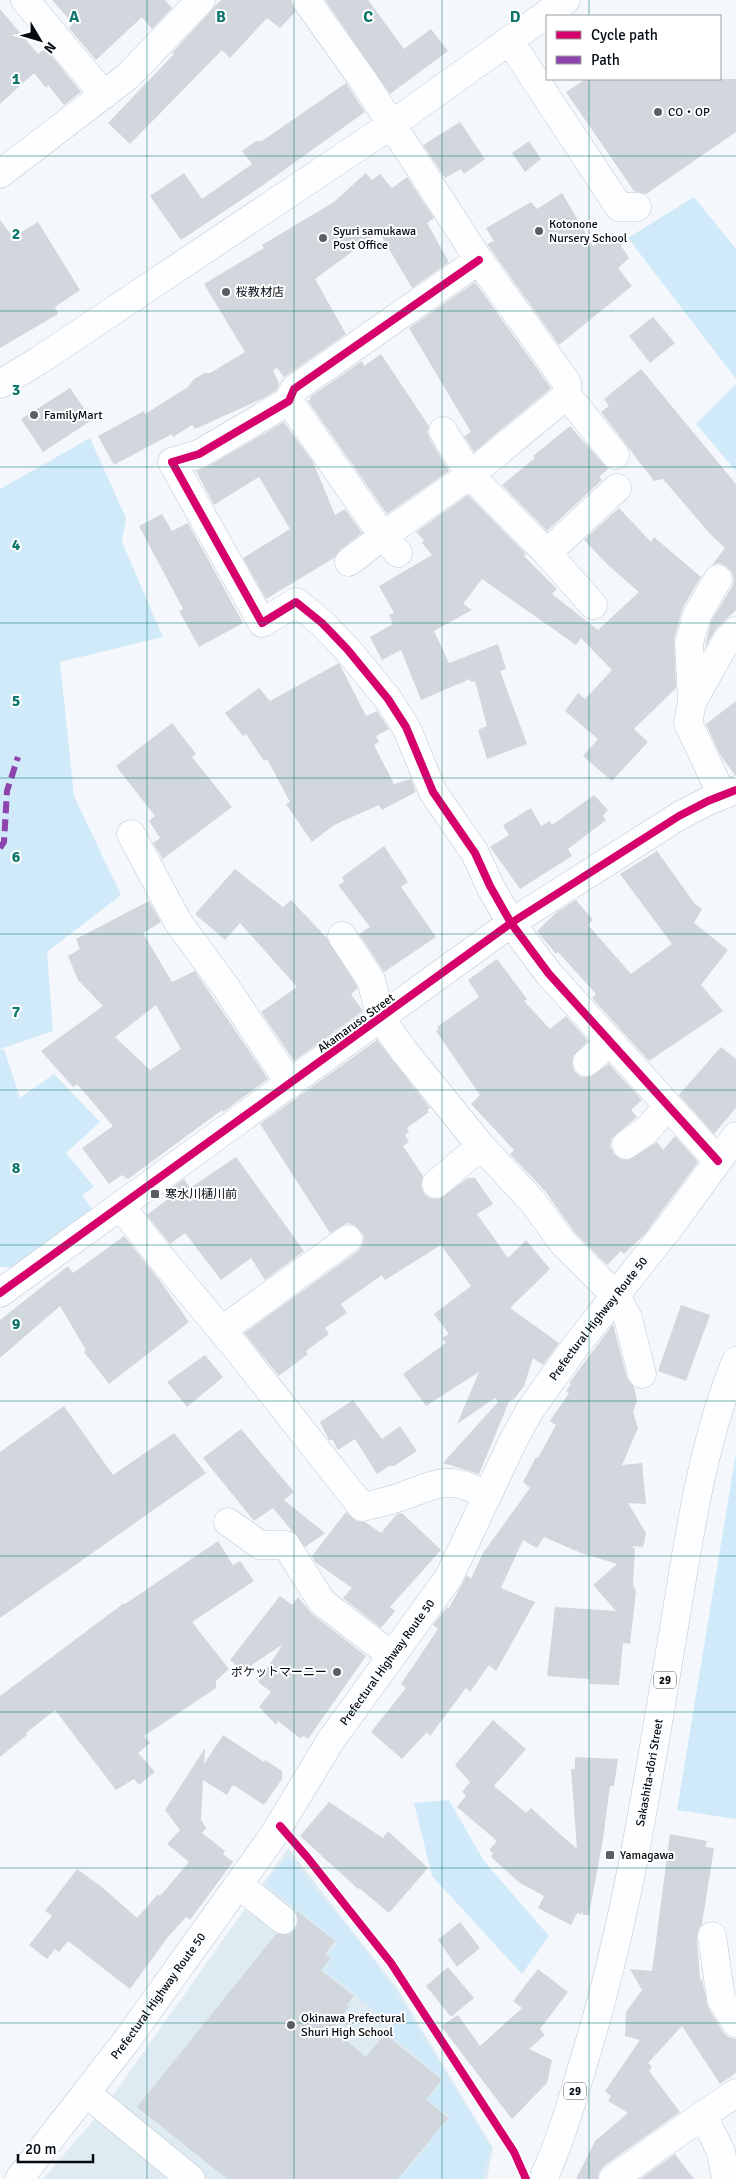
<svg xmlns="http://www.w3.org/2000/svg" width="736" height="2179" viewBox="0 0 736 2179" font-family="Signika,'Noto Sans JP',sans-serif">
  <rect width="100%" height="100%" fill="#f4f8fc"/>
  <path fill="#dfebf2" d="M288 1848 397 1988 493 2148 487 2179H43L104 2108Z"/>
  <path fill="#d1eafa" d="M694 197 736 249V379L628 238Z
    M736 384V471L696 424Z
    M90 438 126 518 122 542 163 637 60 662 74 796 121 895 47 952 53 1031 0 1049V489Z
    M4 1049 20 1098 54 1074 100 1122 66 1153 94 1187 82 1195 92 1209 14 1267H0V1050Z
    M736 1453V1819L677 1810Z
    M449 1800 484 1861 549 1936 522 1974 432 1876 414 1803Z
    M288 1856 351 1931 395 1990 491 2147 483 2179H400L450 2117 428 2099 444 2079 386 2032 392 2024 324 1970 333 1959 328 1955 338 1942 265 1884Z"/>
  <path fill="#d1d7dc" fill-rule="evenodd" d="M52 0H165L172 8 152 29 142 17 96 60 69 28 73 24Z
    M221 0H291L295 12 280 28 267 18 230 58 222 50 130 144 108 123 174 54 172 53Z
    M325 0H368L404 49 431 29 448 51 390 94Z
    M0 9 38 54 45 48 81 92 64 105 48 85 46 88 34 73 0 104Z
    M586 79H736V132L646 194 634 191 566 92Z
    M346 83 365 112 259 188 181 240 150 196 184 173 202 199 252 164 242 151 256 141H262Z
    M460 122 485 159 464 174 461 169 445 178 423 145Z
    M529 141 541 159 525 172 512 153Z
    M366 173 372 180 380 174 392 188 407 177 434 218 427 223 449 262 412 288 379 232 315 279 346 334 284 377 277 368 273 370 279 384 277 390 264 398 195 429 192 425 173 437 172 434 114 465 98 436 144 411 145 414 188 387 194 379 205 373H210L245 352 204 284 264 248 262 245 334 202Z
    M562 193 593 246 613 233 629 258 618 268 632 286 559 345 487 244 494 241 486 228 531 202 537 209Z
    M0 220 13 237 38 222 80 290 55 307 58 314 0 348Z
    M475 282 551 388 474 452 464 436 471 432 409 328Z
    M653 317 675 343 650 363 629 336Z
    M381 354 429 426 427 432 430 439 449 471 387 514 308 401 311 399 310 397 362 361 364 366Z
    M641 369 736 484V610L716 629 705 647 711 621 732 587 734 580 732 572 726 566 719 563 712 565 725 548 711 535 663 479 654 481 601 412 609 406 604 399Z
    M70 388 92 420 43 452 21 419Z
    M284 422 313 462 335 515 345 509 362 533 340 550 334 558 266 599 243 558 290 529 259 477 214 505 196 471 207 467Z
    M570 426 608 469 599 477 602 480 547 531 502 485 535 458 533 456Z
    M468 495 526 554 524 556 557 589 552 594 598 630 639 592 608 565 584 540 619 508 651 542 654 537 701 577 683 607 674 639 676 688 634 729 648 742 612 781 583 756 598 739 565 711 578 693 585 699 612 670 581 638 576 645 482 579 463 604 472 610 434 631 449 663 498 644 506 669 500 671 527 744 487 759 478 730 487 726 475 681 471 682 470 679 421 700 401 650 382 660 370 637 393 624 389 615 394 613 379 586 432 555 422 543 424 540 416 532Z
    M162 514 172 531 188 523 243 623 199 647 179 611 183 609 139 526Z
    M339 663 366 716 377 711 389 729 376 736 379 742 374 745 394 784 411 779 416 792 382 810 379 805 334 825 312 842 286 804 290 802 267 759 264 761 246 734 243 736 225 713 259 688 270 701Z
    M736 701V775H735L720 755 706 724Z
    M172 723 196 754 192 757 232 807 163 859 153 843 160 838 149 821 155 816 116 766Z
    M594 795 608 810 603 816 606 820 568 849 572 856 520 889 490 847 509 835 503 825 531 808 541 826 550 821 552 825Z
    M384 846 408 882 401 887 436 937 384 972 359 934 370 927 338 885 344 882 342 877Z
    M657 851 695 904 702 909 694 923 728 950 701 985 723 1011 649 1061 592 998 596 994 558 952 556 954 537 931 557 912 576 900 593 920 588 925 631 974 672 944 620 874Z
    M235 869 283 907 291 900 327 938 357 986V989L351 994 363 1011 294 1061 261 1012 297 987 240 923 225 940 195 914Z
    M149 901 161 922 143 933 172 982 195 971 268 1079 223 1112 222 1110 128 1179 122 1175 109 1184 82 1148 113 1126 77 1084 73 1087 41 1051 103 1006 78 980 68 956 80 949 76 939ZM156 1005 181 1049 150 1070 115 1037Z
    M497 959 527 999 524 1001 550 1029 566 1016 588 1041 573 1056 572 1065 575 1072 582 1077H590L609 1064 642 1100 631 1110 637 1117 612 1138 610 1146 614 1154 620 1159 628 1160 657 1142 663 1150 675 1136 698 1162 645 1234 624 1254 621 1251 607 1265 575 1233 545 1191 510 1154 514 1150 471 1104 480 1095 436 1031 439 1029 437 1027 479 997 468 980Z
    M377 1040 430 1108 427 1110 429 1112 407 1128 409 1132 405 1135 409 1142 403 1146 423 1176 421 1186 424 1194 430 1198 439 1199 468 1178H475L493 1204 477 1214 508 1258 526 1240 550 1269 510 1308 559 1343 543 1365 533 1358 524 1386 515 1398 509 1402 479 1474 443 1463 498 1402 495 1398 457 1424 479 1372 426 1406 403 1374 446 1343 442 1338 449 1334 434 1314 471 1286 441 1245 385 1280 382 1275 341 1304 347 1313 325 1328 329 1334 306 1351 308 1354 279 1376 244 1333 357 1252 362 1246 364 1238 360 1230 354 1225 347 1223 330 1233 260 1124Z
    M721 1047 736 1059V1108L714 1134 679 1095Z
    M236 1157 304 1251 265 1280 251 1258 221 1280 185 1233 170 1244 147 1215 168 1199 170 1189 184 1179 190 1188Z
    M124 1236 160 1281 189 1322 109 1384 84 1352 86 1350 60 1306 0 1358V1320L68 1266 73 1273Z
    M681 1305 710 1315 686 1381 658 1371Z
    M613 1324 627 1378 634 1387 637 1401 633 1412 638 1428 622 1465 642 1463 646 1504 628 1503 646 1533 643 1547 633 1546V1549L635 1547 633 1584 636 1591 630 1644 623 1643 619 1685 590 1684 589 1679 547 1676 555 1607 616 1611 593 1585 617 1564 581 1553 544 1537 537 1548 523 1540 501 1588 535 1602 496 1671 489 1665 470 1692 466 1688 430 1736 427 1732 402 1759 371 1732 406 1688 401 1684 438 1629 433 1625 447 1607 449 1608 467 1575 471 1579 483 1553 530 1488 523 1482 536 1457 538 1458 556 1425 550 1421 569 1393 566 1391 571 1384 569 1383Z
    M205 1355 223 1377 187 1407 167 1382Z
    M353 1400 382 1439 400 1426 417 1451 394 1466H389L377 1474 355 1439 338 1450 333 1440H329L320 1422Z
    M64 1406 113 1475 174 1433 206 1473 0 1618V1452Z
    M241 1429 294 1492 284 1500 325 1533 305 1547 273 1508 254 1521 203 1458Z
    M346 1512 356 1521 365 1522 381 1533 397 1514 402 1513 441 1550 390 1607 395 1611 381 1628 343 1598 352 1588 315 1562 312 1556Z
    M218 1541 233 1565 240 1561 254 1581 192 1622 229 1669 216 1681V1688L144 1736 150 1743 138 1753 155 1772 139 1785 134 1779 116 1790 55 1710 26 1733 27 1735 0 1757V1696L124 1603 125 1604Z
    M280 1596 292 1605 298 1597 312 1614 366 1656 308 1739 304 1736 300 1738 278 1721 276 1725 259 1707 271 1692 258 1682 283 1644 243 1671 230 1660Z
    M493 1720 526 1749 494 1786 526 1813 531 1808 577 1849 571 1769H575V1757L618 1759 614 1786H610L603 1839 589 1915H583L582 1911 581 1914 577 1913 571 1925 538 1908 544 1896 520 1883 491 1857 493 1853 489 1850 497 1841 457 1807 466 1796 462 1792 470 1782 455 1765Z
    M223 1735 264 1762 265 1760 282 1771V1779L264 1805 235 1786H232L227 1795 203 1780 201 1820 206 1828 202 1833 225 1851 223 1854 233 1862 190 1920 186 1917 168 1937 130 1989 68 1941 59 1952 55 1949 47 1959 29 1945 52 1916 45 1911 77 1869 103 1888 137 1918 158 1894 160 1896 189 1862 167 1844 180 1830 165 1810 205 1748 204 1764Z
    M329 1802 383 1838 388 1831 428 1868 389 1913 359 1888 358 1889 300 1836Z
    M670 1834 707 1841 705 1847 714 1848 702 1924 698 1930 697 1938 700 1980 702 1979 708 2007 723 2032 728 2037 736 2039V2073L720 2084 682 2026 648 2063 652 2067 649 2071 680 2112 604 2166 599 2172 598 2179H576L595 2141 628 2113 608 2101 611 2096 605 2091 640 2040 625 2036 626 2012 642 1990 630 1969 652 1971Z
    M296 1910 335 1941 325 1954 331 1958 321 1970 354 1996 347 2005 349 2007 332 2029 366 2057 385 2034 442 2080 426 2099 448 2118 398 2179H227L137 2107 276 1934 288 1935 295 1930 298 1922Z
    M460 1922 480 1948 457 1967 438 1940Z
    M448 1967 474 1998 451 2017 426 1986Z
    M538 1969 568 1992 540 2029 545 2035 529 2049 552 2060 547 2083 512 2119 441 2026 458 2015 480 2046 522 2008 513 2001Z
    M675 2154 694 2179H640Z"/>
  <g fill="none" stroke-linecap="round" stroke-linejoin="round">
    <g stroke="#c1c7cc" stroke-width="29">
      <path id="minor" d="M25 0 104 95
        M306 0 363 80 479 260 567 383V395L615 455
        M509 40 619 207H637
        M0 174 128 76 201 0
        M479 260 294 389 289 401 199 454 172 462 262 623 296 602 322 623 347 649 388 699 406 727 433 792 475 853 490 886 511 923 549 974 718 1161
        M0 384 38 361 391 125 566 0
        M289 401 383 536 470 475 567 395
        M443 431 470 475 547 553 593 605
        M547 553 617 488
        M349 562 383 536 398 553
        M692 702 689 643 697 615 718 579
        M722 795 688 723 692 702 727 640 736 631
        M131 834 178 922 227 989 290 1084
        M342 936 371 980 381 1019 404 1051 481 1146 533 1202 563 1243 616 1296 628 1318 642 1374
        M587 1062 611 1042
        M626 1145 647 1130 668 1106
        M436 1184 481 1146
        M121 1207 167 1265 239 1351 362 1507C375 1504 390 1501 403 1496 439 1483 450 1474 487 1496
        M0 1293 511 923 679 816 708 801 736 790
        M222 1330 348 1239
        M228 1522 260 1545H286L322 1602 391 1655
        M239 1885 283 1920
        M712 1936 721 1999 736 2023
        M86 2093 191 2179
        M613 2179 703 2115
        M726 2179 721 2152 703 2115 736 2093"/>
    </g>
    <g stroke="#c1c7cc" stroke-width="29">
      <g id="major">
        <path id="s1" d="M19 2179 127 2040 273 1836 331 1740 449 1577 513 1441 530 1410 575 1347 672 1224 736 1136"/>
        <path id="s2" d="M543 2179C562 2138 574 2094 587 2051 630 1909 651 1762 676 1616 690 1530 703 1442 736 1361"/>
      </g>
    </g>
    <use href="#minor" stroke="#fdfeff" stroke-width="28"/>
    <use href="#major" stroke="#fdfeff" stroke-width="28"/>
    <path stroke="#8e44ad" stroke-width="6" stroke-dasharray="12 6" stroke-linecap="butt" d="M0 848 4 842 7 791 18 757"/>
    <g stroke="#fff" stroke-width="11">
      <path id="cycleway" d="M479 260 294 389 289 401 199 454 172 462 262 623 296 602 322 623 347 649 388 699 406 727 433 792 475 853 490 886 511 923 549 974 718 1161
        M0 1293 511 923 679 816 708 801 736 790
        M280 1826 307 1857 391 1963 514 2152 526 2179"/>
    </g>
    <use href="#cycleway" stroke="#d6006c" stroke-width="8"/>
  </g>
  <path fill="none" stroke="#0f766e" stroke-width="1" stroke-opacity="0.55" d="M147 0V2179M294 0V2179M442 0V2179M589 0V16M589 79V2179M0 156H736M0 311H736M0 467H736M0 623H736M0 778H736M0 934H736M0 1090H736M0 1245H736M0 1401H736M0 1556H736M0 1712H736M0 1868H736M0 2023H736"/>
  <g fill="#595f64" stroke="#fff" stroke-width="2">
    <circle cx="658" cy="112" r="5"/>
    <circle cx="539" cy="231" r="5"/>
    <circle cx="323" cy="238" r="5"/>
    <circle cx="226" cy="292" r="5"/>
    <circle cx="34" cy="415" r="5"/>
    <rect x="150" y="1189" width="10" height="10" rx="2.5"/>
    <circle cx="337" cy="1672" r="5"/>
    <rect x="605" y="1850" width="10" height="10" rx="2.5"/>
    <circle cx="291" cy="2025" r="5"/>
  </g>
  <g text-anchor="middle" stroke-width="4" stroke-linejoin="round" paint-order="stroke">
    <g fill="#fff" stroke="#515659" stroke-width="1">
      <rect x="654" y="1671.5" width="22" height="17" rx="4"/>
      <rect x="564" y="2082.5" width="22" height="17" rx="4"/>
    </g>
    <g font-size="11" font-weight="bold" fill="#060d12">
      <text x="665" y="1684">29</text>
      <text x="575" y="2095">29</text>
    </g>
    <g font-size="12" fill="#060d12" stroke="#fff" text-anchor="start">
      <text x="668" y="116">CO・OP</text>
      <text x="549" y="228">Kotonone<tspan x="549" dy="14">Nursery School</tspan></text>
      <text x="333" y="235">Syuri samukawa<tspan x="333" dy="14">Post Office</tspan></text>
      <text x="236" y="296">桜教材店</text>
      <text x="44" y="419">FamilyMart</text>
      <text x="165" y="1198">寒水川樋川前</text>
      <text x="327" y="1676" text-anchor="end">ポケットマーニー</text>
      <text x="620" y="1859">Yamagawa</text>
      <text x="301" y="2022">Okinawa Prefectural<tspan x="301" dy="14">Shuri High School</tspan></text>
    </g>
    <g font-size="12" fill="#060d12" stroke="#fff">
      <text transform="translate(356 1023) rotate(-36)" y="4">Akamaruso Street</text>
      <text dy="4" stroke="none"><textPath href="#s1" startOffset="1040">Prefectural Highway Route 50</textPath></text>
      <text dy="4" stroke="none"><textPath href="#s1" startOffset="635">Prefectural Highway Route 50</textPath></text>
      <text dy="4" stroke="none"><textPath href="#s2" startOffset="421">Sakashita-dōri Street</textPath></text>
      <text dy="4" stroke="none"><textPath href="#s1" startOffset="230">Prefectural Highway Route 50</textPath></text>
    </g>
  </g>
  <g font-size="16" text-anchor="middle" font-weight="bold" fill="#0f766e" stroke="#fff" stroke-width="4" stroke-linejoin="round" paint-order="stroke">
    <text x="74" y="22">A</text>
    <text x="221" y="22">B</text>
    <text x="368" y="22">C</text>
    <text x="515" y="22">D</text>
    <text x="16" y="84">1</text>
    <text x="16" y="239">2</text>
    <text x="16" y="395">3</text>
    <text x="16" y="550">4</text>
    <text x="16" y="706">5</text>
    <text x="16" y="862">6</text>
    <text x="16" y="1017">7</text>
    <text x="16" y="1173">8</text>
    <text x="16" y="1329">9</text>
  </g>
  <rect x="546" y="15" width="175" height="65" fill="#ffffff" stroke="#9b9ea0"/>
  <rect x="556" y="31" width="25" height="8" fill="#d6006c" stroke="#9b9ea0"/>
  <text x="591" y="40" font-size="15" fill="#060d12">Cycle path</text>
  <rect x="556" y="56" width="25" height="8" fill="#8e44ad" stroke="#9b9ea0"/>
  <text x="591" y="65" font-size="15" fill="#060d12">Path</text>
  <g transform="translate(40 40) rotate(128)" stroke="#ffffff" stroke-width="4" paint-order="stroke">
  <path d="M0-4L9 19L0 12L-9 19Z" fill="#060d12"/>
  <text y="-8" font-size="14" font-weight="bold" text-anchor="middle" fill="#060d12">N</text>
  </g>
  <path d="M18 2154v8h75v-8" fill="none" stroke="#060d12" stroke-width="2.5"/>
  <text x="25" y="2154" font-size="15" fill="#060d12" stroke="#ffffff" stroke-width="4" paint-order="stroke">20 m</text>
</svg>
